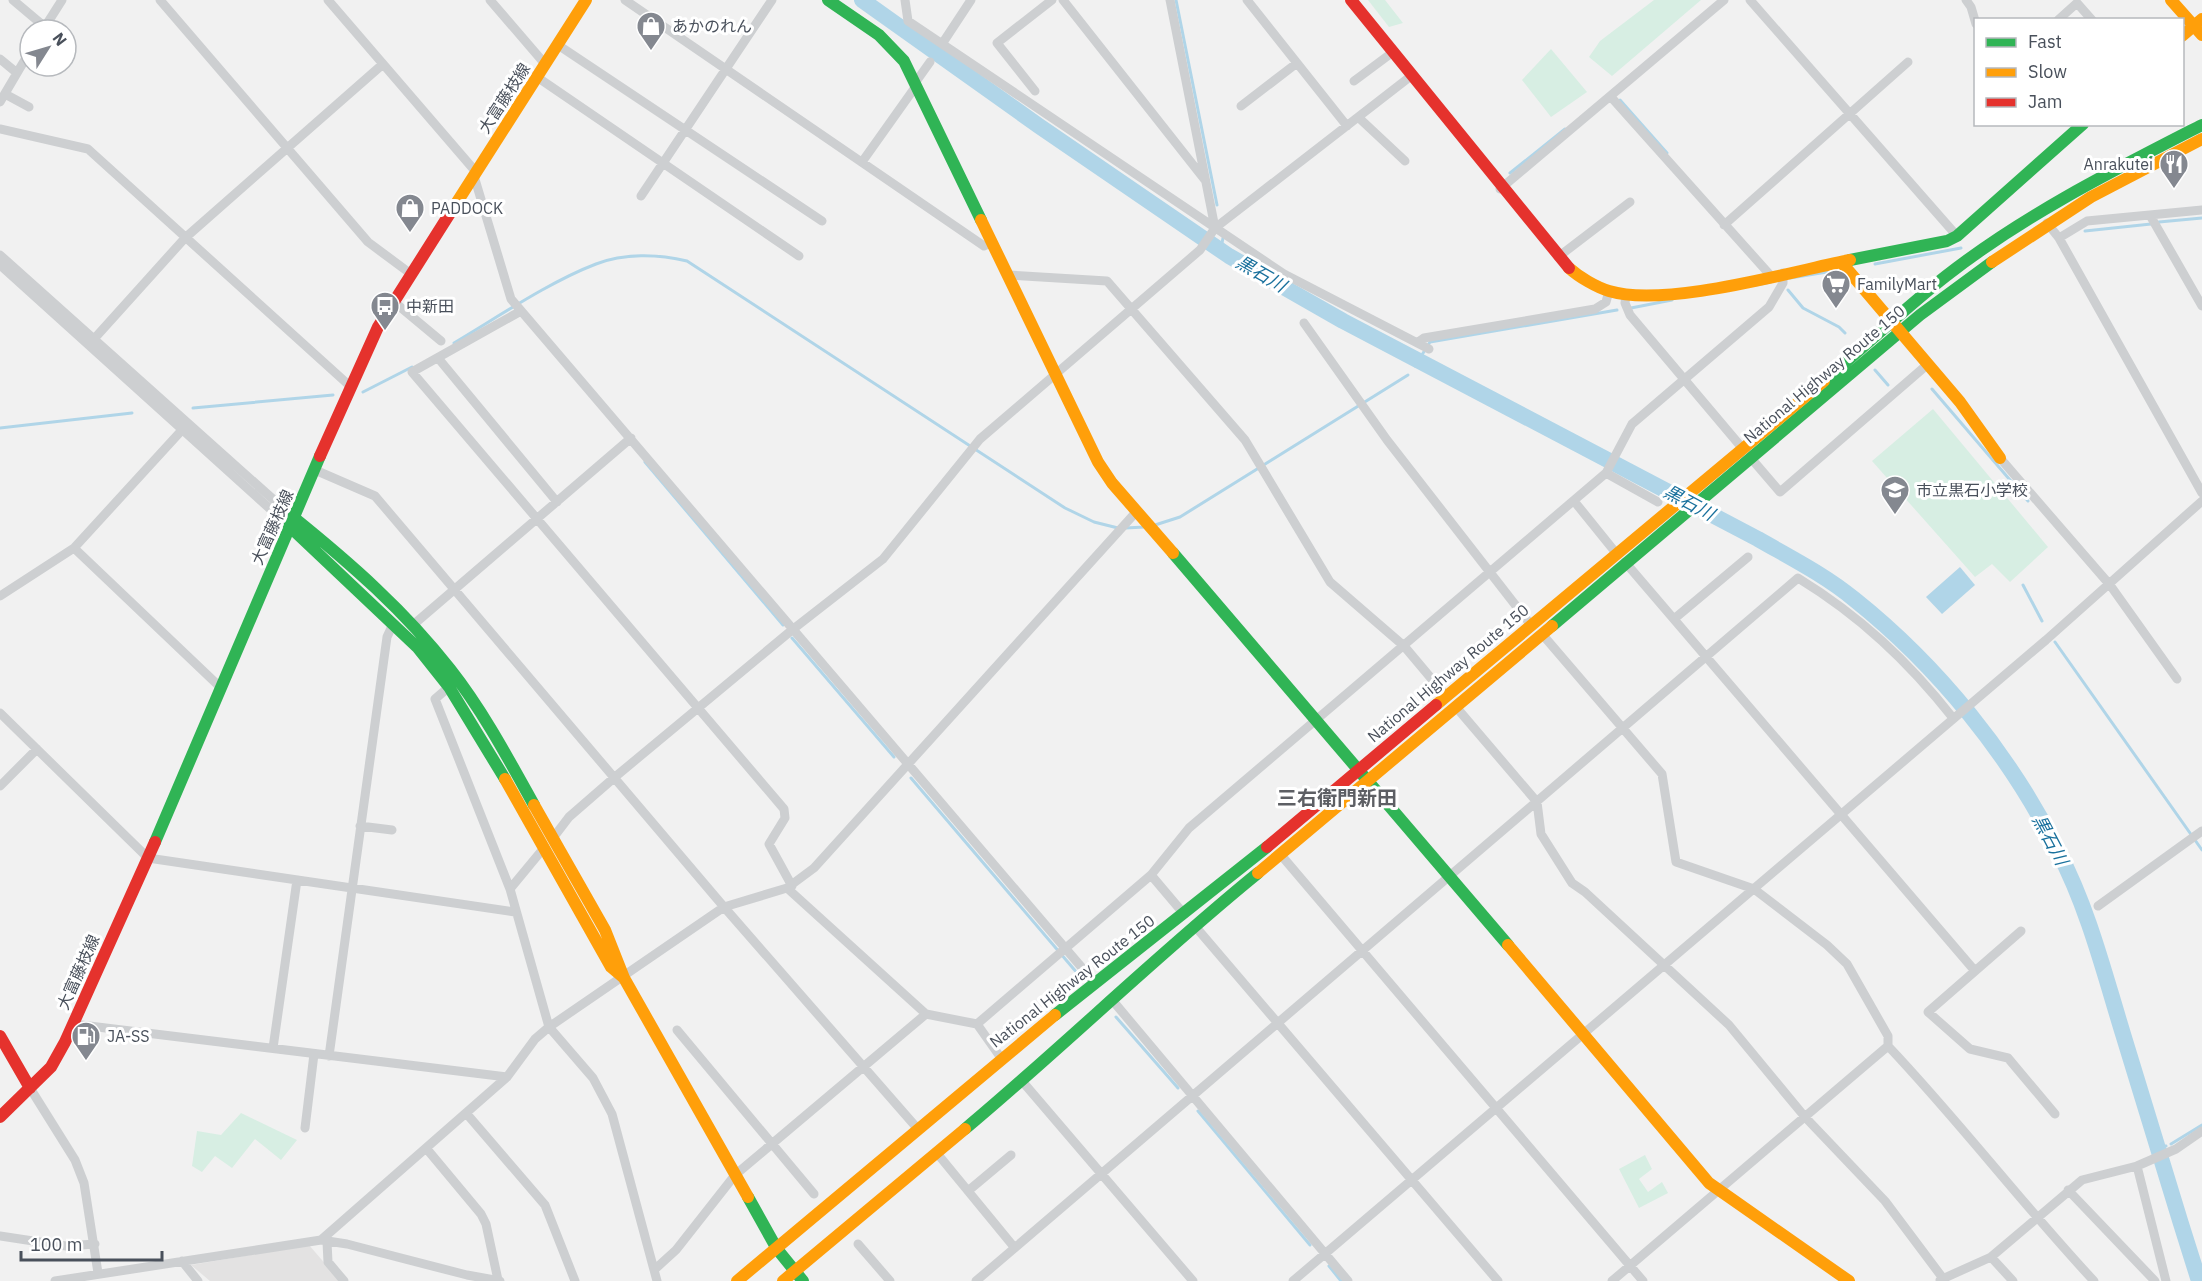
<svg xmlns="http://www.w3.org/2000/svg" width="2202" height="1281" viewBox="0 0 2202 1281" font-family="'IBM Plex Sans','Noto Sans JP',sans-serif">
  <rect width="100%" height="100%" fill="#f1f1f1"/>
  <path fill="#e3e2e2" d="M309 1245 340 1281H210L191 1265Z"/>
  <path fill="#d7eee3" d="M1368 0H1385L1403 23 1389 27Z
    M1654 0H1701L1612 76 1589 57 1600 41Z
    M1551 49 1587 92 1551 117 1522 80Z
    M1933 409 2048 547 2010 582 1992 564 1975 577 1872 461Z
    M241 1113 297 1140 281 1160 255 1139 232 1168 215 1156 202 1172 192 1166 197 1131 221 1135Z
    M1645 1155 1652 1169 1639 1179 1648 1192 1662 1182 1668 1193 1639 1208 1619 1169Z"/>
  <path fill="#b0d5e8" d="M1960 567 1975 585 1942 614 1926 597Z"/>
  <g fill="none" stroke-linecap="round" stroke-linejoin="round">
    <path stroke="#b0d5e8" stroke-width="3" d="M1176 0 1217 205
      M1620 100 1667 153
      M1510 173 1565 129
      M2159 222 2202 218
      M2085 231 2151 224
      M1223 238 1222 243 1229 256
      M1875 264 1961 248
      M1790 278 1827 272
      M1756 285 1771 282
      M1788 290 1803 308 1839 327 1845 333
      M1631 308 1672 300
      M454 343C498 317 549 282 596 264 624 253 658 254 687 261L1065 508 1094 522 1118 528
      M1415 366 1430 342 1617 310
      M1875 370 1888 385
      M1932 389 2028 501
      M363 392 412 367
      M193 408 333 395
      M0 428 132 413
      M645 462 783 625
      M1155 525 1180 517 1408 375
      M1125 528 1145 527
      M2023 585 2042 621
      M792 638 894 757
      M2055 642 2202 850
      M911 778 1078 974
      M1116 1017 1178 1088
      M1198 1111 1310 1245
      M2171 1144 2202 1125
      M2157 1148 2166 1146
      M1329 1266 1341 1281"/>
    <path stroke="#b0d5e8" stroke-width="16" d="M862 0 1039 126 1229 256 1343 321 1758 539C1791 558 1825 575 1854 599 1938 666 2010 755 2058 851 2088 908 2104 972 2123 1034 2148 1117 2173 1199 2199 1281"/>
    <path stroke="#cdcfd1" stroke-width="9" d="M13 0 45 27
      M160 0 368 242 411 274
      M328 0 476 172
      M490 0 545 64
      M625 0 984 246 992 242
      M905 0 908 21 1284 274 1429 349
      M1063 0 1205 180
      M1170 0 1215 228
      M1247 0 1347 126
      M1750 0 1957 236
      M1966 0 1971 7 1976 24
      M2058 20 2077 3 2092 20
      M43 30 62 0
      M942 44 971 0
      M558 45 822 221
      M0 59 17 73
      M537 77 799 256
      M1354 81 1393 52
      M915 83 930 62
      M1035 91 997 43 1052 0
      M5 94 29 107
      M1611 97 1771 276
      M0 102 30 51
      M1241 106 1297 63
      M1358 117 1405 161
      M0 129 88 149 351 387
      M862 162 916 86
      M474 176 511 299 1095 983
      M1500 189 1724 0
      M641 196 772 0
      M2151 217 2202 306
      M2047 223 2059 238 2202 493
      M1724 225 1908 62
      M2059 238 2087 221 2202 210
      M0 255 293 517
      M1558 257 1630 202
      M0 265 289 526
      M1008 275 1107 281 1245 440 1330 582 1404 646 1446 696
      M1626 294 1625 303 1630 315 1743 449
      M393 301 441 341
      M521 311 412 372 784 809 785 818 769 844 792 886
      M1304 323 1387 440 1531 625
      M94 339 185 238 383 64
      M1417 343 1424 338 1595 309 1606 302 1609 291
      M438 358 557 502
      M1750 457 1780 492 1928 364
      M2000 458 2110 585 2177 679
      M315 470 375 496 724 907 917 1128
      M1606 473 1658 502
      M1574 501 1616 553
      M74 548 220 687
      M1625 562 1975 971
      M0 596 74 548 182 430
      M1674 619 1748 557
      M413 625 631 438
      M1542 634 1662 774 1676 862 1754 889 1827 945 1847 964 1888 1036V1046C1960 1122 2023 1205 2094 1281
      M449 687 435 699 510 889 549 1027 593 1078 612 1114 657 1281
      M1456 707 1537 802 1541 834 1572 883 1585 892 1729 1025 1805 1117 1885 1201 1942 1277
      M0 713 148 858 515 912
      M0 786 37 749
      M360 826 392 830
      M553 838 569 817 615 777 792 630 883 559 980 439 1200 250 1215 228 1411 76
      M1281 855 1643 1281
      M1151 875 1184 914
      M787 888 926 1014 977 1024 1001 1058
      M510 889 543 849
      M2098 906 2202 831
      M1194 925 1498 1281
      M2021 931 1928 1012 1970 1049 2008 1058 2055 1114
      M1113 1001 1348 1281
      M73 1024 507 1077
      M977 1024 1151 875 1189 828 1606 473 1632 424 1769 307 1783 283V273
      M677 1030 814 1194
      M273 1048 297 880
      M329 1056 387 637 393 624
      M1022 1081 1193 1281
      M30 1088 75 1160 84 1183 98 1273
      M466 1113 545 1205 575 1281
      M305 1128 314 1054
      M426 1148 481 1214 486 1224 498 1280
      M936 1152 1014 1247
      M2137 1166 2166 1281
      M2068 1190 2155 1281
      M968 1191 1011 1155
      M0 1236 66 1246 95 1244
      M321 1240 507 1077 535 1039 549 1027 724 907 787 888 814 868 1137 511
      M327 1242 328 1262 344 1281
      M858 1244 890 1281
      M1991 1257 2013 1281
      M182 1261 198 1281
      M654 1270 676 1250 735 1175 926 1014
      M1940 1280 1991 1257 2082 1180 2137 1166 2176 1149 2202 1131
      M55 1281 321 1240 347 1244 467 1275 500 1281
      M976 1281 1798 578C1860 616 1908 661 1953 718
      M1293 1281 2046 640 2202 501
      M1612 1281 1888 1046"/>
    <path stroke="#30b455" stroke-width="12" d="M828 0 879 35 904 61 981 220
      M1850 260 1947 241 1957 236 2083 124
      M1824 381C1865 346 1904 309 1946 276 2024 215 2114 170 2202 125
      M293 517C350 563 405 611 450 669 483 711 508 758 534 805
      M289 526 418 648 449 687 505 779
      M1173 553 1508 945
      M1552 626 1920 315 1992 262
      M155 842 320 456
      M1055 1015 1267 847
      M965 1129C1064 1046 1157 955 1258 873
      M748 1197 777 1249 803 1281"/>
    <path stroke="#ff9f0a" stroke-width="12" d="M2171 0 2202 35
      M2182 36 2202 19
      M452 210 586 0
      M981 220 1098 462 1112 483 1173 553
      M1841 262 1960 402 2000 458
      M1992 262 2091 197 2202 139
      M1569 268C1579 277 1596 287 1609 291 1665 308 1790 272 1850 260
      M1436 705 1824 381
      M505 779 611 967 624 978
      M534 805 605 930 624 978 748 1197
      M1258 873 1552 626
      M1508 945 1709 1183 1849 1281
      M737 1281 1055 1015
      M783 1281 965 1129"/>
    <path stroke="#e5322d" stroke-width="12" d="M1351 0 1569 268
      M320 456 378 327 452 210
      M1267 847 1436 705
      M0 1036 30 1088
      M0 1117 51 1067 65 1042 155 842"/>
  </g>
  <defs>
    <g id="shop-pin" transform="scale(1.5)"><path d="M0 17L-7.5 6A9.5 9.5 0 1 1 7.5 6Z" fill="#848890" stroke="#fff"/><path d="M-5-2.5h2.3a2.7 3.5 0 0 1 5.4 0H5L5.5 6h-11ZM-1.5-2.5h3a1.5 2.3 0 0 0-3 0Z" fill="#fff"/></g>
    <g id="restaurant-pin" transform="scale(1.5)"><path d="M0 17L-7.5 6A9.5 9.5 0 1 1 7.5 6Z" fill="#848890" stroke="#fff"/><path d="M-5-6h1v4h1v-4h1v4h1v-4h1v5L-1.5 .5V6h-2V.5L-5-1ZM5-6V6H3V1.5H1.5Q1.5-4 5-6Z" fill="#fff"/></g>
    <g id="supermarket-pin" transform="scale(1.5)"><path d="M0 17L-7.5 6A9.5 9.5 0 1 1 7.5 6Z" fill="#848890" stroke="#fff"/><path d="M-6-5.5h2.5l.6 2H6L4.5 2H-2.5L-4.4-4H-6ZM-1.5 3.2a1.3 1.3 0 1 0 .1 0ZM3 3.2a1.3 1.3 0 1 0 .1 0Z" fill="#fff"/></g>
    <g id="bus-pin" transform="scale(1.5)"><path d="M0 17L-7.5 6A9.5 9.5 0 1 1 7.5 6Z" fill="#848890" stroke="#fff"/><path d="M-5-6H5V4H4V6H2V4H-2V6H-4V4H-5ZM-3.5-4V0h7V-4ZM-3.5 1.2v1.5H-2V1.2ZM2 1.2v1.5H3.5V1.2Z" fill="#fff"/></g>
    <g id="school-pin" transform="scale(1.5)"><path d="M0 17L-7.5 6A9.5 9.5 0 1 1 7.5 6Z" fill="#848890" stroke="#fff"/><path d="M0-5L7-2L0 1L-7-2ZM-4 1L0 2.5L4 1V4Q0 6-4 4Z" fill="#fff"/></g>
    <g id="fuel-pin" transform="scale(1.5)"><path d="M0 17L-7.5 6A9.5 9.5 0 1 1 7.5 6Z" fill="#848890" stroke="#fff"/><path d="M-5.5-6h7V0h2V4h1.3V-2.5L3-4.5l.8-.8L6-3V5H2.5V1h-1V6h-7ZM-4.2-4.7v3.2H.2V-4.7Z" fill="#fff"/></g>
  </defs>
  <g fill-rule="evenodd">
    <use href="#shop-pin" x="651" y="26"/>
    <use href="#restaurant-pin" x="2174" y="164"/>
    <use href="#shop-pin" x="410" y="208"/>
    <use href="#supermarket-pin" x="1836" y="284"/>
    <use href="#bus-pin" x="385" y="306"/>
    <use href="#school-pin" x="1895" y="490"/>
    <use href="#fuel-pin" x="86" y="1036"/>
  </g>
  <g text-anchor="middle" stroke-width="6" stroke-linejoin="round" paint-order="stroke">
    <g font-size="16" fill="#49505b" stroke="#fff" text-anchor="start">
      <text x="672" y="32">あかのれん</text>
      <text x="2153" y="170" text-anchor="end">Anrakutei</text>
      <text x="431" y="214">PADDOCK</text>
      <text x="1857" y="290">FamilyMart</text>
      <text x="406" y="312">中新田</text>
      <text x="1916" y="496">市立黒石小学校</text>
      <text x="107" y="1042">JA-SS</text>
    </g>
    <g font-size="16" fill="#49505b" stroke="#fff">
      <text transform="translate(504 98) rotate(-57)" y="6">大富藤枝線</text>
      <text transform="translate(1824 374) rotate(-40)" y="6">National Highway Route 150</text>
      <text transform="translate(272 527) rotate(-66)" y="6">大富藤枝線</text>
      <text transform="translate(1448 673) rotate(-40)" y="6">National Highway Route 150</text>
      <text transform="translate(78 972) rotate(-66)" y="6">大富藤枝線</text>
      <text transform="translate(1072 981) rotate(-38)" y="6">National Highway Route 150</text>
    </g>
    <g font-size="18" font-style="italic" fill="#1a719d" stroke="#fff">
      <text transform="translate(1261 274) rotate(30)" y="6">黒石川</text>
      <text transform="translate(1689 503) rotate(28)" y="6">黒石川</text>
      <text transform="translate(2050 840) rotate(62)" y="6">黒石川</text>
    </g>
    <g font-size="20" font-weight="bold" fill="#5d5f64" stroke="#fff">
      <text x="1337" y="805">三右衛門新田</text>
    </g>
  </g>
  <rect x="1974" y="18" width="210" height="108" fill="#ffffff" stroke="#b6b9bd" stroke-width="1.5"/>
  <rect x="1986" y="38" width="30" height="9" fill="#30b455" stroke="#b6b9bd" stroke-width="1.5"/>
  <text x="2028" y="48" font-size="18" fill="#49505b">Fast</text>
  <rect x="1986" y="68" width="30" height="9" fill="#ff9f0a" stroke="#b6b9bd" stroke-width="1.5"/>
  <text x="2028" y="78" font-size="18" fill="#49505b">Slow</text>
  <rect x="1986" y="98" width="30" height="9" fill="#e5322d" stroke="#b6b9bd" stroke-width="1.5"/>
  <text x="2028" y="108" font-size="18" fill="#49505b">Jam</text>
  <g transform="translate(48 48) rotate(53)"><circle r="28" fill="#ffffff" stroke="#b6b9bd" stroke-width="1.5"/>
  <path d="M0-4.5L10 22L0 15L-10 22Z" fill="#848890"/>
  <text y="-9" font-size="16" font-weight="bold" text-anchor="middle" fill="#49505b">N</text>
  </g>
  <path d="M21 1251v9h141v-9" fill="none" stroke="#49505b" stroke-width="3"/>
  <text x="30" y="1251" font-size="18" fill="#49505b" stroke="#ffffff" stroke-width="4.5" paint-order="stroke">100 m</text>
</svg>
